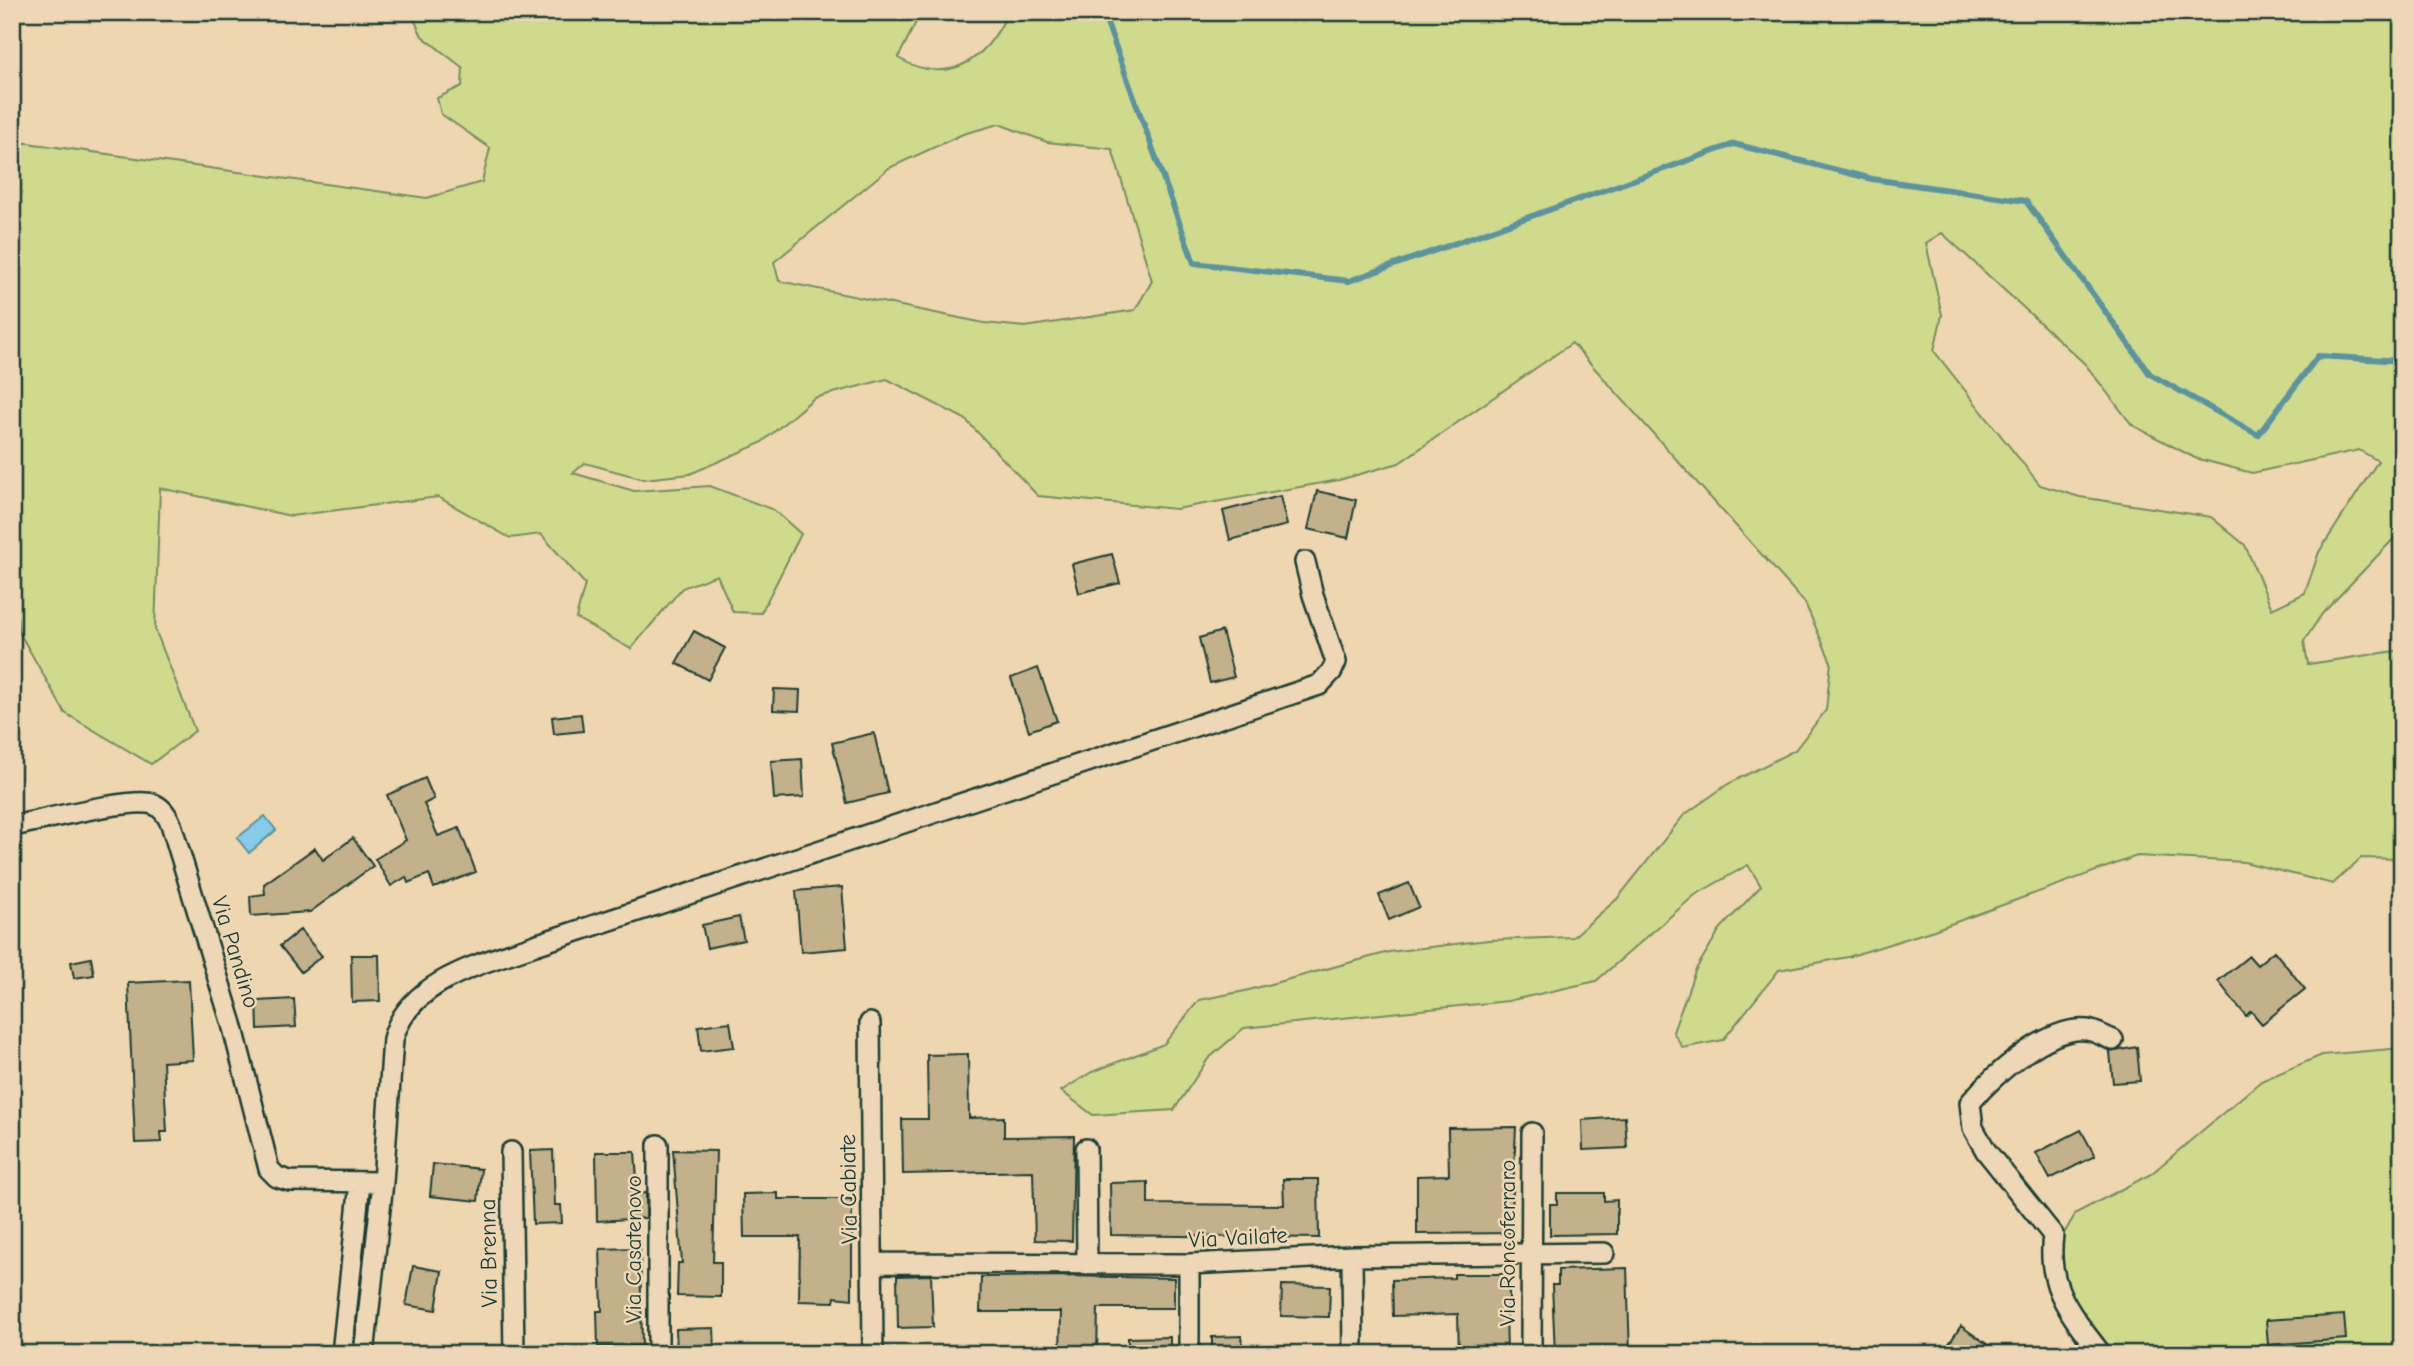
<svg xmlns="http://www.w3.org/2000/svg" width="2414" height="1366" viewBox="0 0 2414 1366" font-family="'Comic Neue',sans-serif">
  <rect width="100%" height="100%" fill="#eed6b0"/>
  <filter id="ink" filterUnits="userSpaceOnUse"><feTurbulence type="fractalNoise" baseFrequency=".0143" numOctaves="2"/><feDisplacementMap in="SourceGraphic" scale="14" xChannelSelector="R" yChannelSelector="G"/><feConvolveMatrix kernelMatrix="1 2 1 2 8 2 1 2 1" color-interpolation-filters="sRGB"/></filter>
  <g filter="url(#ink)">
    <path fill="#cfda8d" stroke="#778c60" stroke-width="2" fill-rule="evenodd" d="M427 12H921L898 58C948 87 986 61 1008 12H2402V530L2322 614 2304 641 2308 664 2402 650V859L2361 858 2333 884 2244 862 2137 856 1934 930 1848 957 1779 970 1723 1040 1683 1048 1673 1032 1695 971 1720 929 1761 886 1748 865 1695 895 1596 981 1508 1001 1244 1028 1208 1059 1174 1110 1093 1115 1061 1091 1092 1072 1164 1044 1199 1000 1245 991 1389 952 1488 940 1573 937 1617 899 1684 815 1728 784 1795 750 1826 710 1831 662 1805 603 1572 343 1399 463 1339 480 1176 509 1038 496 965 419 887 379 814 398 761 443 690 474 644 479 585 463 573 473 634 491 710 486 774 510 801 534 761 613 733 612 717 575 682 588 631 649 576 618 585 584 541 534 510 538 438 497 291 516 160 488 155 629 195 731 151 764 65 713 19 632 12 567V141L427 198 482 182 490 148 441 114 437 98 462 86 463 68 422 36 412 15ZM999 124 1047 142 1112 149 1152 281 1135 310 1025 327 984 323 779 281 774 262 889 168 963 134ZM1942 233 2085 364 2132 425 2195 458 2252 473 2359 450 2378 461 2319 552 2305 593 2272 609 2245 545 2211 517 2080 497 2040 485 1934 351 1942 315 1926 243Z
      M2402 1048V1354H2111L2073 1305 2061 1282 2059 1242 2076 1213 2151 1174 2261 1081 2322 1055Z"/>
    <path fill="#86cbe7" stroke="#5d929f" stroke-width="2" d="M265 816 276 830 249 853 237 838Z"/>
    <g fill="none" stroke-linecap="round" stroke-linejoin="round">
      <path stroke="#5d929f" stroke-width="6" d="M1103 12 1194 263 1349 281 1734 144 1872 179 2026 201 2150 374 2258 435 2318 356 2402 361"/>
    </g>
    <path fill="#c2b18b" stroke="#1f3d34" stroke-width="2" d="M1317 491 1356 500 1348 538 1308 529Z
      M1280 496 1287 525 1230 540 1223 511Z
      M1112 554 1120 583 1079 593 1072 564Z
      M694 631 725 648 708 680 676 663Z
      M1222 631 1234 677 1210 683 1199 638Z
      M1038 668 1057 721 1029 731 1011 678Z
      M774 689 800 690 799 711 773 710Z
      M581 714 583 731 554 734 552 717Z
      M874 733 888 793 847 803 832 743Z
      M802 759 804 797 774 799 771 761Z
      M425 778 434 799 424 804 438 836 459 828 476 872 434 888 429 874 408 883 406 877 391 886 375 859 406 840 387 795Z
      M353 838 373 866 343 888 310 912 251 916 250 896 265 894 264 884 315 848 323 860Z
      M1409 883 1419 907 1389 920 1379 895Z
      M842 887 847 948 801 952 796 891Z
      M739 917 744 940 707 948 702 925Z
      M300 930 322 956 301 972 280 946Z
      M2274 951 2305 989 2262 1024 2251 1011 2246 1016 2218 981 2249 956 2257 965Z
      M351 955H379L380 1001 352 1002Z
      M91 958 94 975 74 978 71 962Z
      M189 980 193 1060 163 1062 167 1132H161L162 1142 135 1143 128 983Z
      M294 999 296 1027 258 1029 257 1001Z
      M730 1022 734 1047 701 1051 698 1026Z
      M2137 1047 2140 1081 2113 1083 2110 1052Z
      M968 1054 969 1118 1004 1117V1137L1074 1136 1072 1241 1035 1240 1033 1171 903 1174 902 1119H928L927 1055Z
      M1625 1117 1627 1148 1583 1150 1582 1120Z
      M1516 1127 1511 1233 1417 1234V1176L1449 1175 1448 1128Z
      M2081 1130 2095 1156 2050 1179 2036 1153Z
      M553 1150 555 1205H561L562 1223 533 1224 530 1151Z
      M673 1150 716 1151 713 1262H721V1297L677 1296 678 1263H682Z
      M596 1152H635L638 1194 646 1193V1218L597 1221Z
      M433 1164 481 1169 478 1201 430 1196Z
      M1283 1179H1318L1319 1238 1111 1235 1110 1183 1148 1182V1204L1284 1205Z
      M778 1193V1199H852V1299L835 1297 834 1302 799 1301 800 1237H744L743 1194Z
      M1557 1193H1604V1201L1617 1200V1234L1550 1235V1204H1557Z
      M640 1248 642 1346 598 1347 597 1311H602L600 1249Z
      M413 1266 442 1271 436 1310 406 1305Z
      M1627 1268 1630 1354H1555L1552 1285H1558V1270Z
      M1454 1274H1509V1307L1506 1308 1507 1354H1459L1458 1314 1393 1316 1392 1280 1454 1278Z
      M931 1275 933 1327 898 1328 897 1276Z
      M1062 1276 1174 1278V1308H1098L1097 1354H1060L1061 1312H980L981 1277Z
      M1282 1285 1330 1286 1329 1317 1281 1316Z
      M2344 1315 2346 1339 2268 1345 2266 1320Z
      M1961 1326 2001 1354H1942Z
      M714 1328 715 1352 677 1353 676 1329Z
      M1242 1336V1354H1212V1337Z
      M1170 1337V1354H1128V1338Z"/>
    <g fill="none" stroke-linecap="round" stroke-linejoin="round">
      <g stroke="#1f3d34" stroke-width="24">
        <path id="street" d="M12 826C41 821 130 797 153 804 162 807 167 815 171 824L232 1024 269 1169 277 1177 290 1181 383 1182
          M870 1023 873 1354
          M1086 1149 1087 1264
          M511 1152 514 1354
          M1352 1256 1353 1354
          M873 1263 1189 1264 1352 1256 1604 1253
          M1189 1264V1354
          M342 1354 360 1182
          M364 1354 383 1182 393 1039C409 979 485 963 535 945L1319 685 1332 671 1336 662 1313 595 1305 562
          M658 1354V1145
          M1531 1354 1532 1133
          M2101 1354C2071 1314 2046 1288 2053 1235L1986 1151 1973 1128 1970 1103C1992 1076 2049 1025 2087 1030 2095 1031 2105 1037 2113 1040"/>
      </g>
      <use href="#street" stroke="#edd7b6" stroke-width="19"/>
    </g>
  </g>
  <g text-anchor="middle" stroke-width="5" stroke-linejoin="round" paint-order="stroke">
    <g font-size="23" fill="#1f3d34" stroke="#edd7b6">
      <text transform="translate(236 952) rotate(73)" y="8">Via Pandino</text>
      <text transform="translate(848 1189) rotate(-91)" y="8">Via Cabiate</text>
      <text transform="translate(1238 1237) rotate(-3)" y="8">Via Vailate</text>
      <text transform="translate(1507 1243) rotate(-90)" y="8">Via Roncoferraro</text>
      <text transform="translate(633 1249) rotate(-90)" y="8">Via Casatenovo</text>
      <text transform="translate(488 1253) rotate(-91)" y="8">Via Brenna</text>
    </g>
  </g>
  <rect width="2414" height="1366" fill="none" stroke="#edd7b6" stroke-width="42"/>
  <rect x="21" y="21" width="2372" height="1324" fill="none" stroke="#1f3d34" stroke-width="2.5" filter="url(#ink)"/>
</svg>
